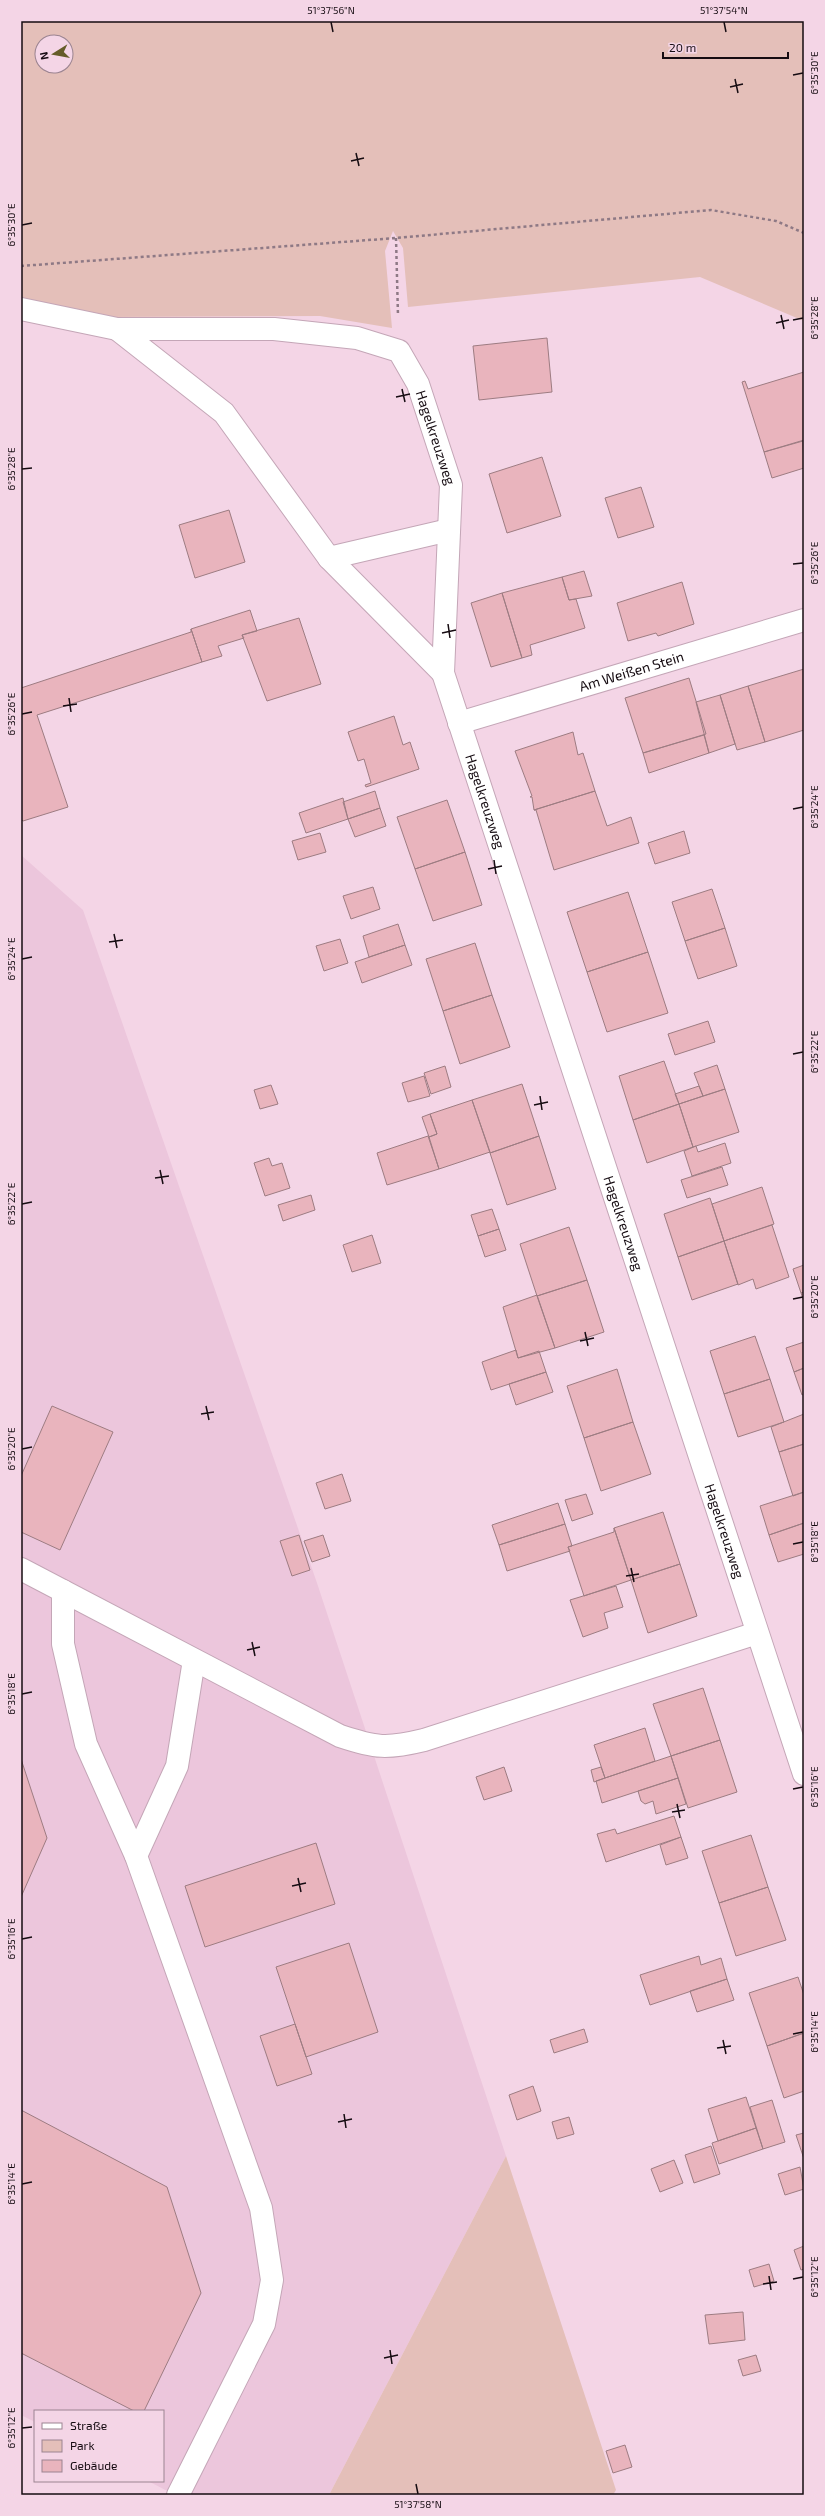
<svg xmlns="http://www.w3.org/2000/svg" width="825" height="2516" viewBox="0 0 825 2516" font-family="'Exo 2',sans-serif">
  <rect width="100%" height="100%" fill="#f4d5e6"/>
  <path fill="#ecc6dc" d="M21 855 83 910 317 1583 506 2156 329 2495H175L148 2481H163V2411H35V2422L21 2415Z"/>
  <path fill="#e4bfb9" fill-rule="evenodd" d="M21 21H804V321L700 277 408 307 403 248 393 231 385 251 392 328 320 316 105 317 21 303ZM42 42H66V66H42Z
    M506 2156 616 2490 613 2495H329Z"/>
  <path fill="#e9b4bd" stroke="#9d7c82" d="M547 338 552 392 479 400 473 346Z
    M804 372V440L764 452 742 382 745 381 748 389Z
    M803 441 804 468 772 478 764 452Z
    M542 457 561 516 507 533 489 474Z
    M641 487 654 527 618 538 605 498Z
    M229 510 245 562 195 578 179 525Z
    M584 571 592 596 569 600 562 577Z
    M562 577 569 600 576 599 585 628 530 645 532 655 522 658 502 593Z
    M682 582 694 624 658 636 656 633 628 641 617 603Z
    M502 593 522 658 491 667 471 603Z
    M250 610 257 631 242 635 244 638 218 646 222 656 202 662 191 629Z
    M299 618 321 684 267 701 242 635Z
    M191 629 202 662 37 715 68 807 23 821 21 819V688L191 632Z
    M804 669V730L765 742 748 686Z
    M689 678 706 734 643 753 625 698Z
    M748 686 765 742 737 750 720 695Z
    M720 695 735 744 709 753 696 702Z
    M394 716 403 745 410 742 419 769 366 787 365 785 371 783 364 759 358 761 348 732Z
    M573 732 578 755 583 753 595 791 534 810 532 797H530L532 796 515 751Z
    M704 735 709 753 649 773 643 753Z
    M375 791 380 808 348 819 343 802Z
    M595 791 607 826 631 817 639 843 554 870 536 810H534Z
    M343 798 348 819 306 833 299 813Z
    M447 800 465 852 415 869 397 817Z
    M380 808 386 826 355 837 348 819Z
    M684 831 690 853 655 864 648 843Z
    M320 833 326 852 298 860 292 841Z
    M465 852 482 905 433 921 415 869Z
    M373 887 380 909 351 919 343 896Z
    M712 889 725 928 685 941 672 902Z
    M628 892 648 952 587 972 567 912Z
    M398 924 405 945 369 957 363 936Z
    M725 928 737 966 698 979 685 941Z
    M340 939 348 963 324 971 316 946Z
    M475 943 492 995 443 1011 426 959Z
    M405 945 412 965 362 983 355 962Z
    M648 952 668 1013 607 1032 587 972Z
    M492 995 510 1047 460 1064 443 1011Z
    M708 1021 715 1042 675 1055 668 1034Z
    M664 1061 679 1104 633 1120 619 1076Z
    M717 1065 725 1089 703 1096 694 1073Z
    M445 1066 451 1087 431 1094 424 1073Z
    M424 1076 430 1096 408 1102 402 1083Z
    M522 1084 539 1136 490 1153 472 1100Z
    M271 1085 278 1104 260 1109 254 1090Z
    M699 1086 703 1096 679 1104 675 1094Z
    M725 1089 739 1132 693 1147 679 1104Z
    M472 1100 490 1152 439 1169 429 1137 437 1134 430 1114Z
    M679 1104 693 1147 647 1163 633 1120Z
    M430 1114 437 1134 429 1137 422 1117Z
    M428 1136 439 1169 387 1185 377 1153Z
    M539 1136 556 1189 507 1205 490 1153Z
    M725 1143 731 1163 692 1176 684 1151 696 1146 698 1152Z
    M269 1158 272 1166 282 1163 290 1188 265 1196 254 1163Z
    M722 1167 728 1185 687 1198 681 1180Z
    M762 1187 774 1224 724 1241 712 1204Z
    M311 1195 315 1210 283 1221 278 1205Z
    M710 1198 724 1241 678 1257 664 1214Z
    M492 1209 499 1229 478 1236 471 1215Z
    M772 1225 789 1277 756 1289 753 1279 738 1285 724 1241Z
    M569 1227 587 1280 537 1296 520 1244Z
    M499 1229 506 1250 485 1257 478 1236Z
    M372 1235 381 1263 352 1272 343 1245Z
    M724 1241 738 1284 692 1300 678 1257Z
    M804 1265V1292L801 1293 793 1269Z
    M587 1280 604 1332 555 1348 537 1296Z
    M804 1292V1302L801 1293Z
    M537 1295 555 1348 518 1358 503 1307Z
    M755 1336 770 1379 724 1394 710 1351Z
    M804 1342V1368L794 1372 786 1348Z
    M516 1350 518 1358 539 1351 546 1372 491 1390 482 1362Z
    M804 1368V1394L802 1395 794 1372Z
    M617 1369 633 1422 584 1438 567 1386Z
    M546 1372 553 1392 516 1405 509 1384Z
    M770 1379 784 1422 738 1437 724 1394Z
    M52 1406 113 1432 60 1550 21 1532V1476Z
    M804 1414V1444L779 1452 771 1427Z
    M633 1422 651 1474 601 1491 584 1438Z
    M804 1444V1492L793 1496 779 1452Z
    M342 1474 351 1501 325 1509 316 1483Z
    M804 1492V1523L769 1535 760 1506Z
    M586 1494 593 1514 572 1521 565 1500Z
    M558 1503 565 1524 499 1545 492 1525Z
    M663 1512 680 1564 631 1580 614 1528Z
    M804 1523V1554L778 1562 769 1535Z
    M565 1524 572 1546 568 1547 570 1551 507 1571 499 1545Z
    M614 1528 631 1580 584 1596 568 1547 614 1532Z
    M299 1535 310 1570 292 1576 280 1541Z
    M323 1535 330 1556 312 1562 304 1541Z
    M680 1564 697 1616 648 1633 631 1580Z
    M616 1586 623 1607 604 1613 608 1628 583 1637 570 1600Z
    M703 1688 720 1740 671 1756 653 1704Z
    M645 1728 655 1761 605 1778 594 1745Z
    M720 1740 737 1792 688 1808 671 1756Z
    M671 1756 678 1778 602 1803 596 1781Z
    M21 1759 47 1838 21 1897Z
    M504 1767 512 1791 484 1800 476 1777Z
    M601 1767 605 1778 594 1782 591 1770Z
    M678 1778 686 1804 656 1814 653 1801 645 1804 641 1801 638 1791Z
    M674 1816 681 1837 606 1862 597 1834 615 1829 617 1834Z
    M751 1835 768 1887 719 1903 702 1851Z
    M681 1837 688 1858 666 1865 660 1845Z
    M316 1843 335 1904 205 1947 185 1886Z
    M768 1887 786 1940 736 1956 719 1903Z
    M349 1943 378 2032 306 2057 276 1967Z
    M699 1956 701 1965 721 1958 727 1979 650 2005 640 1975Z
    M798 1977 804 1995V2033L767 2046 749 1993Z
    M727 1979 734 2000 697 2012 690 1991Z
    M295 2024 312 2074 277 2086 260 2036Z
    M584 2029 588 2042 554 2053 550 2040Z
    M804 2033V2091L784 2098 767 2046Z
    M533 2086 541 2111 517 2120 509 2095Z
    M746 2097 756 2128 718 2141 708 2109Z
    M772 2100 785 2142 763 2149 750 2107Z
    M21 2110 167 2187 201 2293 144 2411H134L21 2353Z
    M569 2117 574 2134 557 2139 552 2122Z
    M756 2128 763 2149 719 2164 712 2143Z
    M804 2133V2159L796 2135Z
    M711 2146 720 2174 694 2183 685 2155Z
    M674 2160 683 2183 660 2192 651 2169Z
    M800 2167 804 2189 785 2195 778 2174Z
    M804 2246V2269L801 2270 794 2250Z
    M769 2264 774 2281 754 2287 749 2270Z
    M743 2312 745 2340 709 2344 705 2315Z
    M756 2355 761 2371 743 2376 738 2360Z
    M625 2445 632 2467 613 2473 606 2451Z"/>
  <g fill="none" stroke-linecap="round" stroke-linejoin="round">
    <g stroke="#c4a6b7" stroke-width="24">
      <g id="minor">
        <path id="s1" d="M21 309 117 329H274L357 338 399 351 418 384 451 485 443 673 804 1774"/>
        <path d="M117 329 224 413 329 558"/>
        <path d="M443 673 329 558 449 530"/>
        <path id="s2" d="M459 723 804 620"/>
        <path d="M21 1569 340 1736C376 1748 387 1749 424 1740L757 1633"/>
        <path d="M63 1591V1644L86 1744 136 1856 261 2208 272 2280 264 2324 178 2495"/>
        <path d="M136 1856 177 1766 194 1660"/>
      </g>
    </g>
    <path stroke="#8e7985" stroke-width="2.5" stroke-dasharray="3 3" stroke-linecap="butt" d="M396 238 398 316
      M21 266 396 238 711 210 776 221 804 233"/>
    <use href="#minor" stroke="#fff" stroke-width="22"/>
  </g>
  <path fill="none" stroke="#150b11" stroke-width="1.5" d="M331 22 333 32M724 22 726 32M793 75 803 73M735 79 738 93M730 87 743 84M356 153 359 166M351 161 364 158M22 225 32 223M781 315 784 329M793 320 803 318M776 323 789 320M402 389 405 402M396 397 410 394M22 469 32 468M793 564 803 563M448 624 450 638M442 633 456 630M69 698 71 712M63 706 77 704M22 714 32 712M793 809 803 807M494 860 496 874M488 869 502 866M114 934 117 948M109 942 123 940M22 959 32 957M793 1054 803 1052M540 1096 542 1110M534 1105 548 1102M160 1170 163 1184M155 1178 169 1176M22 1204 32 1202M793 1299 803 1297M585 1332 588 1346M580 1341 594 1338M206 1406 209 1420M201 1414 214 1412M22 1449 32 1447M793 1544 803 1542M631 1568 634 1582M626 1576 639 1574M252 1642 255 1656M247 1650 260 1647M22 1694 32 1692M793 1789 803 1787M677 1804 680 1818M672 1812 685 1810M298 1878 301 1892M292 1886 306 1883M22 1939 32 1937M793 2034 803 2032M723 2040 726 2054M717 2048 731 2046M344 2114 346 2128M338 2122 352 2119M22 2184 32 2182M769 2276 771 2290M793 2279 803 2277M763 2284 777 2282M390 2350 392 2364M384 2358 398 2355M22 2428 32 2427M416 2484 418 2494"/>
  <g text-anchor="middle" stroke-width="3" stroke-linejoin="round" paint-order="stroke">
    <g font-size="14" fill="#150b11" stroke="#f4d5e6">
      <text dy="5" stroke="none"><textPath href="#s1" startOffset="477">Hagelkreuzweg</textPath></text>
      <text dy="5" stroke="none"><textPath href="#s2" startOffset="180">Am Weißen Stein</textPath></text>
      <text dy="5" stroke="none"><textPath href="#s1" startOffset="850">Hagelkreuzweg</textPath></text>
      <text dy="5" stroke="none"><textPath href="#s1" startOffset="1294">Hagelkreuzweg</textPath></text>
      <text dy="5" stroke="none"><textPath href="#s1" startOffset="1618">Hagelkreuzweg</textPath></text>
    </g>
  </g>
  <rect width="825" height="2516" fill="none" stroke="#f4d5e6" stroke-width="44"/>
  <rect x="34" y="2410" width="130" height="72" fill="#f4d5e6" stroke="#9b8491"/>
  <rect x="42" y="2423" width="20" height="6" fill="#ffffff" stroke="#9b8491"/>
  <text x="70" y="2430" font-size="12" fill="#150b11">Straße</text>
  <rect x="42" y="2440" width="20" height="12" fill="#e4bfb9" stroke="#9b8491"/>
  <text x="70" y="2450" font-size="12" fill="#150b11">Park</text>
  <rect x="42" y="2460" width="20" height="12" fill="#e9b4bd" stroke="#9b8491"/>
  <text x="70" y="2470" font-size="12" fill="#150b11">Gebäude</text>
  <g transform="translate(54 54) rotate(259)"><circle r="19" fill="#f4d5e6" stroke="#9b8491"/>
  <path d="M0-3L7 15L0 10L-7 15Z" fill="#655c29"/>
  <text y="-6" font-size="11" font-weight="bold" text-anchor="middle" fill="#150b11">N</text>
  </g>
  <path d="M663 52v6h125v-6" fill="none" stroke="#150b11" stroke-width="2"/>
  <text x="669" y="52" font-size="12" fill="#150b11" stroke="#f4d5e6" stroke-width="3" paint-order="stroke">20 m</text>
  <rect x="22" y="22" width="781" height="2472" fill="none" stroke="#150b11" stroke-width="1.5"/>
  <g font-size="10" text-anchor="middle" fill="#150b11">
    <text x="331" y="14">51°37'56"N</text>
    <text x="724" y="14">51°37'54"N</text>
    <text transform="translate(814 73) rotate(-90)" y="4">6°35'30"E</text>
    <text transform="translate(11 225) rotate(-90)" y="4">6°35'30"E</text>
    <text transform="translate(814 318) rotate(-90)" y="4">6°35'28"E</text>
    <text transform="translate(11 469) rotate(-90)" y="4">6°35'28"E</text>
    <text transform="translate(814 563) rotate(-90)" y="4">6°35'26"E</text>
    <text transform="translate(11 714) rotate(-90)" y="4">6°35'26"E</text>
    <text transform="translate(814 807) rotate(-90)" y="4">6°35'24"E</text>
    <text transform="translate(11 959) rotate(-90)" y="4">6°35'24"E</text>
    <text transform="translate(814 1052) rotate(-90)" y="4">6°35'22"E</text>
    <text transform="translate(11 1204) rotate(-90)" y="4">6°35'22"E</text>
    <text transform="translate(814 1297) rotate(-90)" y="4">6°35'20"E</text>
    <text transform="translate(11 1449) rotate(-90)" y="4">6°35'20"E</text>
    <text transform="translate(814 1542) rotate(-90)" y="4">6°35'18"E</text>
    <text transform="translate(11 1694) rotate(-90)" y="4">6°35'18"E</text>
    <text transform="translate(814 1787) rotate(-90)" y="4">6°35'16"E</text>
    <text transform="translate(11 1939) rotate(-90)" y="4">6°35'16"E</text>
    <text transform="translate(814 2032) rotate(-90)" y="4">6°35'14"E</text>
    <text transform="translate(11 2184) rotate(-90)" y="4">6°35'14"E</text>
    <text transform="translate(814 2277) rotate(-90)" y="4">6°35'12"E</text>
    <text transform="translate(11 2428) rotate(-90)" y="4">6°35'12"E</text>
    <text x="418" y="2508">51°37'58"N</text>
  </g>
</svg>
